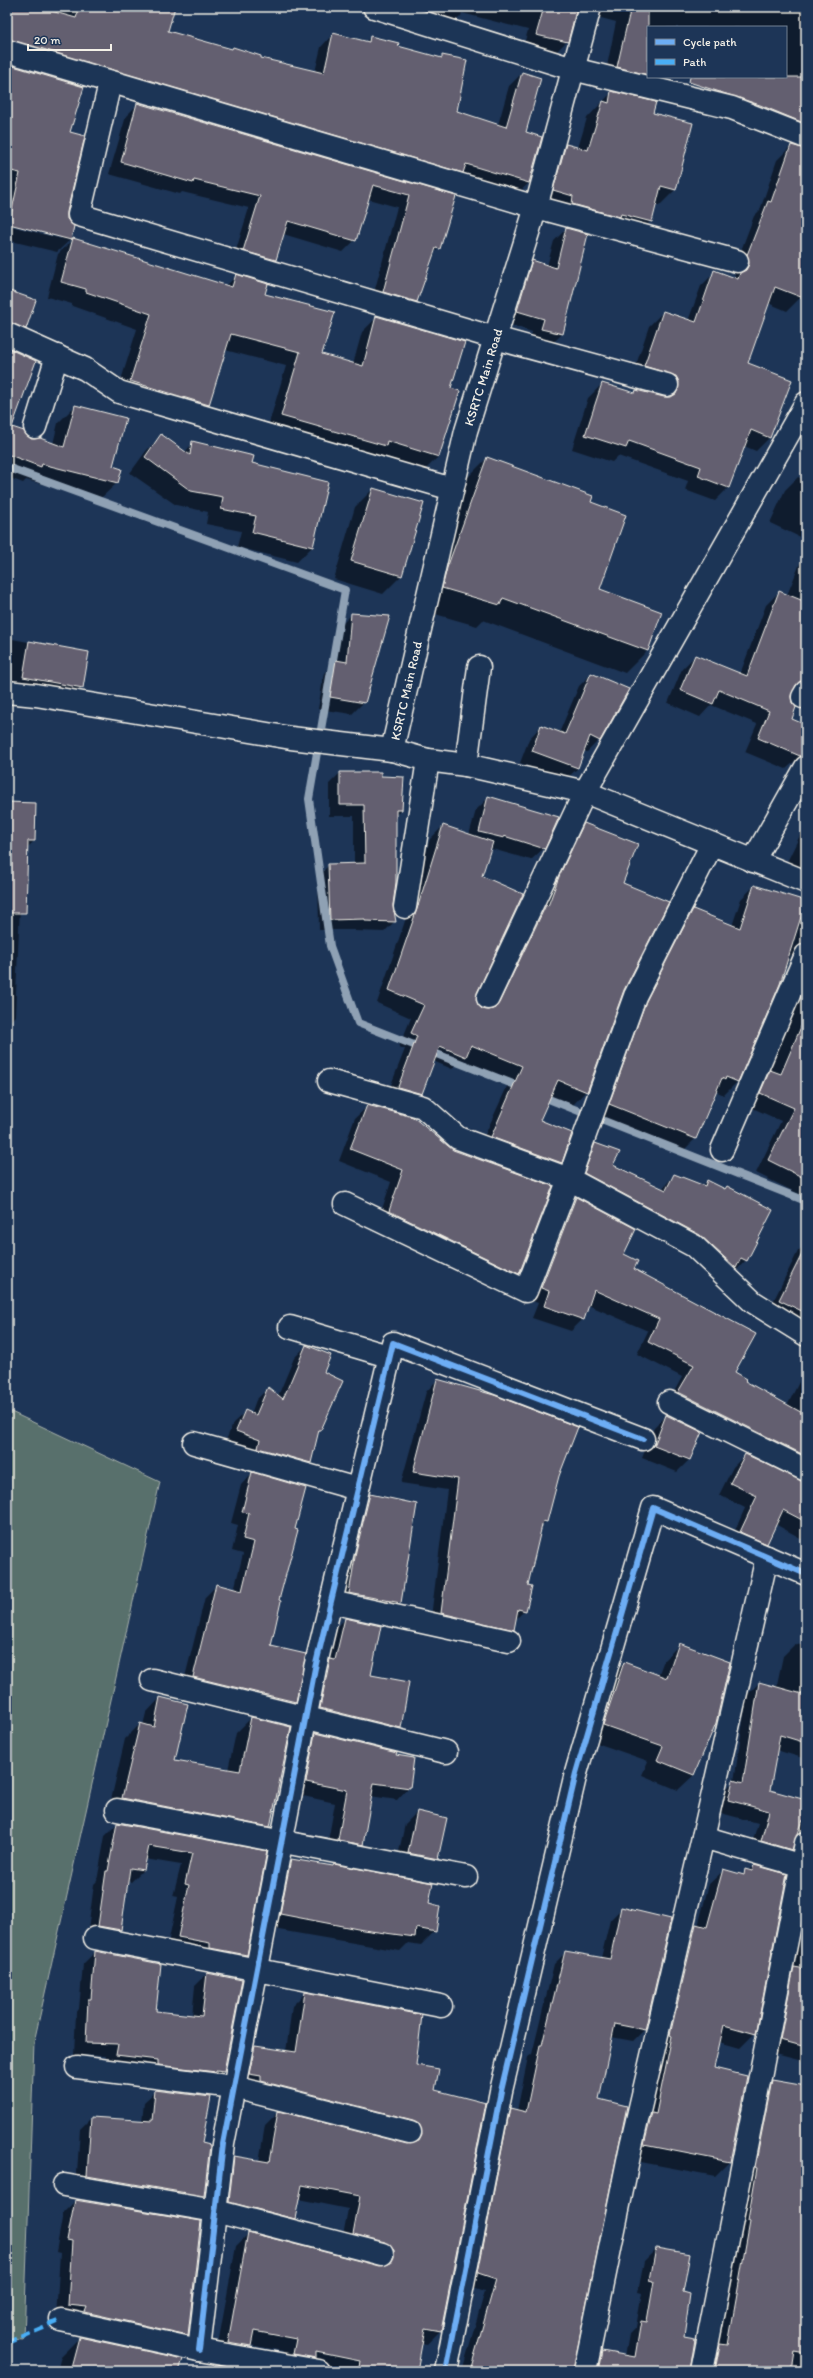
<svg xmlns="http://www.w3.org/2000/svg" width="813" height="2378" viewBox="0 0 813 2378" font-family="Itim,sans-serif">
  <rect width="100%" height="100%" fill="#1d3557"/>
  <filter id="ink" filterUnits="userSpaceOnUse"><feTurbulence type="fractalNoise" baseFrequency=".025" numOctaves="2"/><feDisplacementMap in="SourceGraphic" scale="8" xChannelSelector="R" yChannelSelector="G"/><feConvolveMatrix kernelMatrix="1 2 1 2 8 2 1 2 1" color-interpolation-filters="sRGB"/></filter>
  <g filter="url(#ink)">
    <path fill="#59706c" stroke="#a6b0aa" d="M7 1410 160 1482 34 2042 24 2340 7 2339Z"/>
    <path fill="#0007" d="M7 7H174L166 31 259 59 315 72 321 47 333 34 365 42 371 37 396 47 440 58 443 56 456 111 498 125 509 86 522 73 529 183 516 195 7 54Z
      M422 7H806V284L801 297 787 311 768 303 747 363 770 437 756 451 744 446 729 487 715 501 685 490 688 481 618 456 612 462 572 449 588 398 602 384 634 394 637 391 665 398 662 390 631 380 649 326 663 312 688 321 701 286 715 272 735 279 734 269 754 216 760 210 777 160 791 146 803 149 802 144 712 107 722 77H786V27H648V77H661L647 91 604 81 616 22 586 14 579 9H576L567 41 553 55 523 48 528 30 462 13 461 16 447 30 418 24Z
      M7 65 83 87 68 133 66 212 70 240 57 252 7 240V225L62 239 59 236 7 223Z
      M612 92 652 113 692 124 675 190 659 206 655 204 651 221 635 237 538 206 551 161 566 145 578 148 587 118Z
      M138 104 455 197 439 248 432 255 416 301 404 314 371 304 397 207 368 199 355 240 343 252 283 234 275 260 263 272 232 263 249 208 182 192 180 194 109 174 126 116Z
      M566 229 587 235 562 334 550 346 530 341 532 332 505 323 520 274 533 261 547 266 554 241Z
      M73 239 226 286 236 276 264 295 321 354 353 364 362 332 377 317 449 388 438 457 424 471 267 430 286 366 225 350 208 405 193 419 116 396 137 329 72 306V304L47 297 58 254Z
      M7 292 25 328 13 341 7 339Z
      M75 406 112 467 117 483 100 499 26 480 23 483 7 477V432L31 440 53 444 58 423Z
      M161 436 184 453 192 444 251 464 327 482 312 547 297 562 237 547 241 531 206 524 208 512 176 505 130 473 146 451Z
      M487 458 590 503 598 590 661 613 647 651 625 673 483 620 477 626 421 610 465 480Z
      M798 477 806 481V540L770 523 785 490Z
      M373 489 422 504 401 576 383 594 334 579 355 507Z
      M806 549V696L794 691 790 696V720L806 727V747L803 754 786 769 745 752 757 724 711 705 700 717 668 703 682 669 695 656 740 674 766 605 779 592 787 595Z
      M352 614 364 702 352 714 318 709 324 673 336 661 339 627Z
      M7 638 88 653 82 687 70 700 7 688Z
      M591 674 599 740 587 752 583 751 578 768 565 780 520 763 529 739 541 726 559 733 579 686Z
      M340 773 380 777 401 810 395 816 392 906 395 921 384 932 355 931V930H319L318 876 329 865H354V816H329V784Z
      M489 797 544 848 531 860 492 849 489 850 480 876 476 992 477 1005 483 1010H490L571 837 585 824 621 883 623 990 586 1091 573 1105 550 1096 539 1121 561 1162 547 1176 478 1150 510 1080 461 1060 452 1069 433 1061 421 1093 407 1107 385 1100 405 1049 399 1047 411 1018 377 1003 404 924 430 839 443 826 469 835 476 810Z
      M7 803 34 841 27 848 21 886 15 1016 7 1025Z
      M806 823V873L786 864Z
      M754 886 806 903V1193L803 1196 756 1173 781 1121 748 1106 798 956 791 955 737 1082 724 1095 715 1091 695 1139 682 1152 597 1117 634 1015 680 924 693 911 732 926 741 899Z
      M368 1106 518 1273 506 1286 377 1224 391 1182 339 1161 355 1118Z
      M596 1144 612 1166 662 1189 674 1175 702 1186 707 1181 724 1190 727 1187 746 1260 735 1272 573 1185 584 1155Z
      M576 1198 633 1269 744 1381 787 1406 806 1368V1480L667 1405 682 1377 637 1354 648 1331 588 1305 583 1319 571 1331 532 1318 538 1303 529 1300 564 1210Z
      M806 1244V1337L768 1312 798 1251Z
      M306 1346 322 1372 320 1430 317 1433 310 1462 298 1474 225 1443 233 1423 245 1412 251 1414 256 1400 268 1388 278 1396 294 1358Z
      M437 1380 558 1476 546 1521 541 1526 526 1586 525 1610 515 1620 513 1630 502 1641 430 1625 447 1490 401 1483 426 1392Z
      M666 1416 689 1460 677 1472 642 1458 654 1428Z
      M745 1455 806 1483V1541L775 1524 766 1543 754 1555 729 1544 745 1508 719 1495 733 1467Z
      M252 1473 278 1601 270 1647 304 1654 295 1702 283 1713 182 1689 205 1597 217 1585 234 1590 243 1554 232 1551 238 1525 231 1523 241 1485Z
      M370 1495 400 1602 390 1613 339 1604 359 1506Z
      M345 1619 370 1676 400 1728 388 1740 308 1720 333 1631Z
      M680 1644 715 1723 694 1775 678 1790 642 1775 648 1761 588 1740 609 1679 624 1663 658 1676 664 1660Z
      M795 1644 806 1646V1759L776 1750 769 1791 806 1801V1856L796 1842 793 1843 791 1849 779 1861 749 1853 758 1823 717 1812 722 1793 734 1781 747 1695 759 1683 776 1689 783 1656Z
      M160 1698 174 1761 228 1770 236 1733 251 1718 269 1826 254 1841 108 1813 125 1739 140 1724 143 1725 146 1713Z
      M316 1734 395 1756 409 1787 397 1800 370 1796 362 1844 350 1856 326 1852 335 1803 294 1794 303 1746Z
      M417 1812 437 1858 425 1871 396 1865 405 1824Z
      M117 1824 266 1852 246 1955 234 1967 167 1948 178 1897 173 1896 181 1865 145 1859 143 1870 131 1882 127 1881 120 1930 108 1942 87 1938 94 1884 97 1881 105 1836Z
      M291 1860 427 1904 435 1931 421 1945 408 1943 400 1951 267 1928 277 1874Z
      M754 1866 755 2033 740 2048 719 2042 713 2069 746 2077 729 2162 715 2176 630 2160 682 1940 698 1926 709 1884 724 1870 741 1875Z
      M806 1884V2062L768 2052Z
      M622 1908 644 2030 633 2041 611 2037 598 2100 572 2371H462L485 2291 467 2285 499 2121 511 2110 517 2111 528 2057 532 2054 554 1964 566 1952 601 1958 610 1920Z
      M95 1952 155 2012 192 2016 195 1986 207 1974 223 2071 211 2083 104 2067 106 2056 74 2055 76 2013 79 2009 83 1964Z
      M305 1993 415 2066 434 2091 440 2331 427 2344 422 2343 416 2371H301L281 2366 283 2351 250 2345 237 2359 216 2355 236 2246 248 2234 382 2266 381 2263 341 2246 348 2209 298 2199 294 2218 281 2231 216 2214 222 2170 235 2157 259 2162 265 2125 278 2112 407 2145 409 2144 406 2136 237 2087 242 2060 255 2047 286 2052 292 2006Z
      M772 2081 806 2088V2371H705L708 2357 718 2347 760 2093Z
      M156 2091 201 2144 209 2146 203 2196 192 2207 76 2187 80 2129 91 2118 142 2122 144 2102Z
      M75 2201 187 2334 175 2347 56 2317 60 2253 56 2252 63 2213Z
      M656 2249 682 2293 683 2338 690 2371H589L590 2365 602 2353 625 2357 629 2334 636 2327 642 2293 638 2292 644 2261Z
      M79 2338 178 2371H57L61 2356Z
      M224 2368 237 2371H221Z"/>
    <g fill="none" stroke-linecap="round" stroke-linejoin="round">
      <path stroke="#8fa1b4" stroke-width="8" d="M7 467 345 590 309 799 330 946 358 1023 523 1088
        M541 1096 806 1201"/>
    </g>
    <path fill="#635f70" stroke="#f4f1e8" d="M7 7H37L76 18 80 7H175L168 31 232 49 233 47 261 56V58L324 73 333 33 369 42 370 36 399 43 398 46 442 58V55L467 60 457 111 506 127 522 72 541 78 526 132 542 137 529 183 466 164 463 173 7 39Z
      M544 7H577L568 42 536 35Z
      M631 7H648V75L617 67Z
      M13 66 84 87 70 132 85 136 67 212V219L74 226 71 240 9 224 20 173 7 170V97Z
      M690 77H806V124L760 105 689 82Z
      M611 91 656 102 653 113 693 123 676 190 661 186 652 222 621 214 620 217 572 204 573 196 553 190 566 144 588 150 603 101 609 103Z
      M137 103 456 196 440 249 436 248 417 302 383 292 409 195 373 185 356 241 288 221 276 260 243 251 260 196 194 180 193 183 121 162Z
      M791 145 806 149V299L775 287 748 363 792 380 770 438 751 430 729 488 698 476 701 467 629 441 626 448 585 435 602 383 635 393 636 390 664 397H671L676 394 679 382 676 376 644 366 663 311 696 322 714 270 738 279 740 273 746 270 749 264 747 255 768 201 771 202Z
      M566 228 588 234 563 334 541 329 544 319 517 311 532 260 556 268Z
      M73 238 232 287 236 274 268 284 265 294 335 312 322 354 363 366 376 316 465 342 451 388 460 391 439 457 387 441 386 446 281 416 300 352 231 334 209 405 130 381 151 314 86 292V289L61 282Z
      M7 290 36 300 26 329 7 322Z
      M7 348 36 361 12 427 24 431 31 439 40 438 64 447 75 405 126 418 113 466 122 469 118 483 42 464 41 467 7 454Z
      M161 434 190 455 192 441 254 456 252 463 328 482 313 547 252 532 256 516 221 509 223 497 191 491 145 457Z
      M487 457 593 496 591 502 626 515 600 589 662 612 648 651 503 598 500 605 442 588 447 568Z
      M373 488 424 503 402 576 351 561Z
      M779 591 806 602V680L796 685 791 696 792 703 796 707 792 719 806 725V755L800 756 758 738 769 711 719 690 713 704 680 690 695 655 747 676Z
      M351 613 390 616 365 703 330 697 336 660 347 662Z
      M29 641 89 652 83 688 23 677Z
      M591 673 629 689 600 741 590 736 578 768 532 751 541 725 565 734Z
      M340 772H381V776L404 777 402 810H396V882L393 905 396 922 365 921V919L330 920 328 864 365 863 364 805H340Z
      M488 796 559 817 545 849 504 836V838L479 832Z
      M7 802 36 803 35 841H28L26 913H7Z
      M584 823 638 844 623 883 669 902 624 990 587 1092 558 1080 540 1120 572 1133 562 1163 491 1137 522 1066 471 1045 466 1057 440 1046 422 1094 398 1087 417 1036 411 1033 424 1005 389 990 417 909 443 825 493 842 482 876 523 894 477 993 478 1005 482 1009 489 1010 495 1008 499 1003 546 905 548 906 560 874Z
      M754 885 806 901 780 984 738 1082 726 1077 725 1080 722 1078 696 1139 609 1104 646 1001 693 909 740 928Z
      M806 1015V1179L768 1160 794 1108 760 1093 770 1070 781 1074Z
      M367 1105 413 1117 453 1150 553 1186 519 1274 389 1211 403 1170 350 1149Z
      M595 1143 620 1152 613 1165 666 1190 674 1174 705 1186 707 1180 725 1189 727 1186 773 1210 747 1261 741 1258 736 1268 700 1235 584 1173Z
      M576 1197 636 1229 624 1254 638 1261 634 1269 756 1334 735 1372 747 1379 745 1381 806 1415V1456L678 1392 694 1365 648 1342 659 1319 594 1290 584 1320 544 1306 549 1291 541 1288Z
      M806 1246V1313L779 1300Z
      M306 1345 331 1355 324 1372 343 1381 321 1430H319L311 1463 258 1448 260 1440 236 1431 245 1410 256 1415 268 1387 283 1399Z
      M437 1379 494 1395 578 1427 559 1476 547 1522 543 1521 528 1585 532 1586 526 1611 518 1609 514 1630 441 1613 458 1479 413 1472Z
      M666 1415 702 1432 690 1460 654 1446Z
      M745 1454 806 1482V1522L783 1510 767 1544 740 1532 757 1496 730 1483Z
      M252 1472 306 1488 295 1529 298 1530 279 1600 281 1601 271 1646 306 1654 296 1702 193 1677 216 1584 242 1591 254 1542 243 1539 249 1513 242 1512Z
      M370 1494 417 1504 401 1603 349 1593 356 1551Z
      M345 1618 381 1626 371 1675 409 1682 401 1728 320 1708 330 1659 335 1660Z
      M679 1643 730 1662 716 1723 694 1775 657 1760 663 1746 603 1725 624 1662 667 1678Z
      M759 1682 806 1695V1743L780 1735 770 1790 806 1800V1821L803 1820 792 1850 761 1841 769 1811 728 1800 733 1780 743 1783Z
      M160 1697 188 1704 175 1760 240 1771 251 1717 291 1727 270 1827 122 1798 140 1723 154 1727Z
      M315 1733 397 1753 396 1755 414 1758 410 1788 374 1783 363 1845 338 1840 347 1790 306 1782Z
      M417 1811 447 1818 438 1859 408 1853Z
      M117 1823 267 1851 247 1955 210 1948V1943L178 1937 189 1885 185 1884 192 1853 149 1846 144 1870 130 1868 121 1930 98 1926 106 1871H108Z
      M291 1859 333 1866 334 1864 433 1883 429 1903 440 1906 436 1932 416 1928 415 1937 363 1930 280 1914Z
      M754 1865 787 1874 756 2034 724 2025 714 2068 747 2076 730 2162 644 2145 652 2113 656 2114 672 2036 670 2035 696 1924 707 1927 723 1869 744 1875 745 1869 752 1871Z
      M621 1907 671 1919 645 2030 615 2024 599 2099 627 2106 573 2371H470L496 2279 478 2273 510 2108 526 2112 540 2045H542L565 1951 610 1959Z
      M95 1951 161 1964 156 2011 202 2016 207 1973 242 1980 224 2071 216 2070V2072L158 2065V2060L116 2055 118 2044 86 2043 88 1999H91Z
      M794 1967 806 1969V2047L780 2040Z
      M305 1992 422 2015 416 2065 439 2069 435 2090 486 2103 441 2331 425 2328 417 2371 388 2367 387 2371H358L360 2361 316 2352V2358L293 2354 296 2339 254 2331 251 2346 228 2342 248 2232 379 2266 391 2263 394 2257V2250L385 2242 353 2234 360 2196 302 2185 295 2219 229 2202 234 2156 269 2162 278 2111 407 2144 419 2141 422 2135 419 2123 413 2120 261 2081V2076L249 2074 255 2046 296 2052Z
      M772 2080 806 2086V2354L794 2352 791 2371H715L720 2344 728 2345 750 2221 748 2220 757 2168 755 2167Z
      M155 2090 211 2097 202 2143 210 2145 204 2196 87 2176 91 2117 152 2121Z
      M75 2200 201 2221 188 2335 85 2312 87 2307 68 2305 72 2241 67 2240Z
      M656 2248 690 2254 683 2292 690 2294 684 2337 695 2339 690 2371H598L602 2351 635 2357 641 2321 647 2322 654 2281 650 2280Z
      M79 2337 183 2359 179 2371H70Z"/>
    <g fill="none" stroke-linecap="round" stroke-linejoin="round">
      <g stroke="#f4f1e8" stroke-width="25">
        <g id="street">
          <path d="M374 7 573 69 732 108 806 137"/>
          <path d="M7 51 536 207 737 261"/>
          <path d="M110 83 79 215 495 338 667 385"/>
          <path d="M7 334 85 369 119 392 452 489"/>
          <path d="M35 427 57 356"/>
          <path d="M803 697 806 692"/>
          <path id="s1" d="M392 750 466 431 536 207 590 7"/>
          <path d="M466 765 479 667"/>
          <path d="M712 844 635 996 569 1179 694 1246 753 1302 806 1335"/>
          <path d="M753 861 806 767"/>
          <path d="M405 907 428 760"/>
          <path d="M488 998 585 792 806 403"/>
          <path d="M329 1081 423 1107 458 1138 569 1179 526 1291 345 1204"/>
          <path d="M722 1150 806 955"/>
          <path d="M290 1327 388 1356"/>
          <path d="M669 1402 806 1470"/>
          <path d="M194 1443 357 1489"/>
          <path d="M331 1602 509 1641"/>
          <path d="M152 1680 446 1752"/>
          <path d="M117 1810 466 1877"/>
          <path d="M703 1837 767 1557"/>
          <path d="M95 1938 441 2006"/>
          <path d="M77 2067 234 2087 410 2132"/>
          <path d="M64 2185 215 2211 382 2254"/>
          <path d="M61 2320 199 2350 319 2371"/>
          <path d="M199 2350 223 2144 234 2087 315 1668 393 1343 643 1439"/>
          <path d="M446 2371 501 2091 576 1773 653 1508 806 1574"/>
          <path d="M585 2371 631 2146 703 1837 806 1867"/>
          <path d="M702 2371 806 1843"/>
        </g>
      </g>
      <g stroke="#f4f1e8" stroke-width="25">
        <path id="secondary" d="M7 692 36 695 291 738 392 750 428 760 466 765 585 792 806 882"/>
      </g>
      <use href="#street" stroke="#1d3557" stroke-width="22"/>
      <use href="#secondary" stroke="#1d3557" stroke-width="22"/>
      <path stroke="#49aef6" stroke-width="5" stroke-dasharray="10 5" stroke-linecap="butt" d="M7 2343 61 2320"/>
      <g stroke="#1d3557" stroke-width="8">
        <path id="cycleway" d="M199 2350 223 2144 234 2087 315 1668 393 1343 643 1439
          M446 2371 501 2091 576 1773 653 1508 806 1574"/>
      </g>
      <use href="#cycleway" stroke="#6dadf4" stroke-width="6"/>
    </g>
  </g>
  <g text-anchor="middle" stroke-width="3.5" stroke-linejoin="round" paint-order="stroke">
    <g font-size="13" fill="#f4f1e8" stroke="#1d3557">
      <text dy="5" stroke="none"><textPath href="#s1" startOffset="384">KSRTC Main Road</textPath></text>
      <text dy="5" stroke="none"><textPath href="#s1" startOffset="61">KSRTC Main Road</textPath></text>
    </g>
  </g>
  <rect width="813" height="2378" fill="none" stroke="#1d3557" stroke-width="24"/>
  <rect x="12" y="12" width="789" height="2354" fill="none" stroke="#f4f1e8" stroke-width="1.5" filter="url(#ink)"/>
  <rect x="647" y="26" width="140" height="52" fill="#1d3557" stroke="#738091"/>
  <rect x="655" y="39" width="20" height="6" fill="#6dadf4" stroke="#738091"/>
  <text x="683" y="46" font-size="12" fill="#f4f1e8">Cycle path</text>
  <rect x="655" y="59" width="20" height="6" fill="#49aef6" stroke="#738091"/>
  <text x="683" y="66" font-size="12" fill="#f4f1e8">Path</text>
  <path d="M28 44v6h83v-6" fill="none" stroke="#f4f1e8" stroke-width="2"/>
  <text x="34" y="44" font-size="12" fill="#f4f1e8" stroke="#1d3557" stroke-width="3" paint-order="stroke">20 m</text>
</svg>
